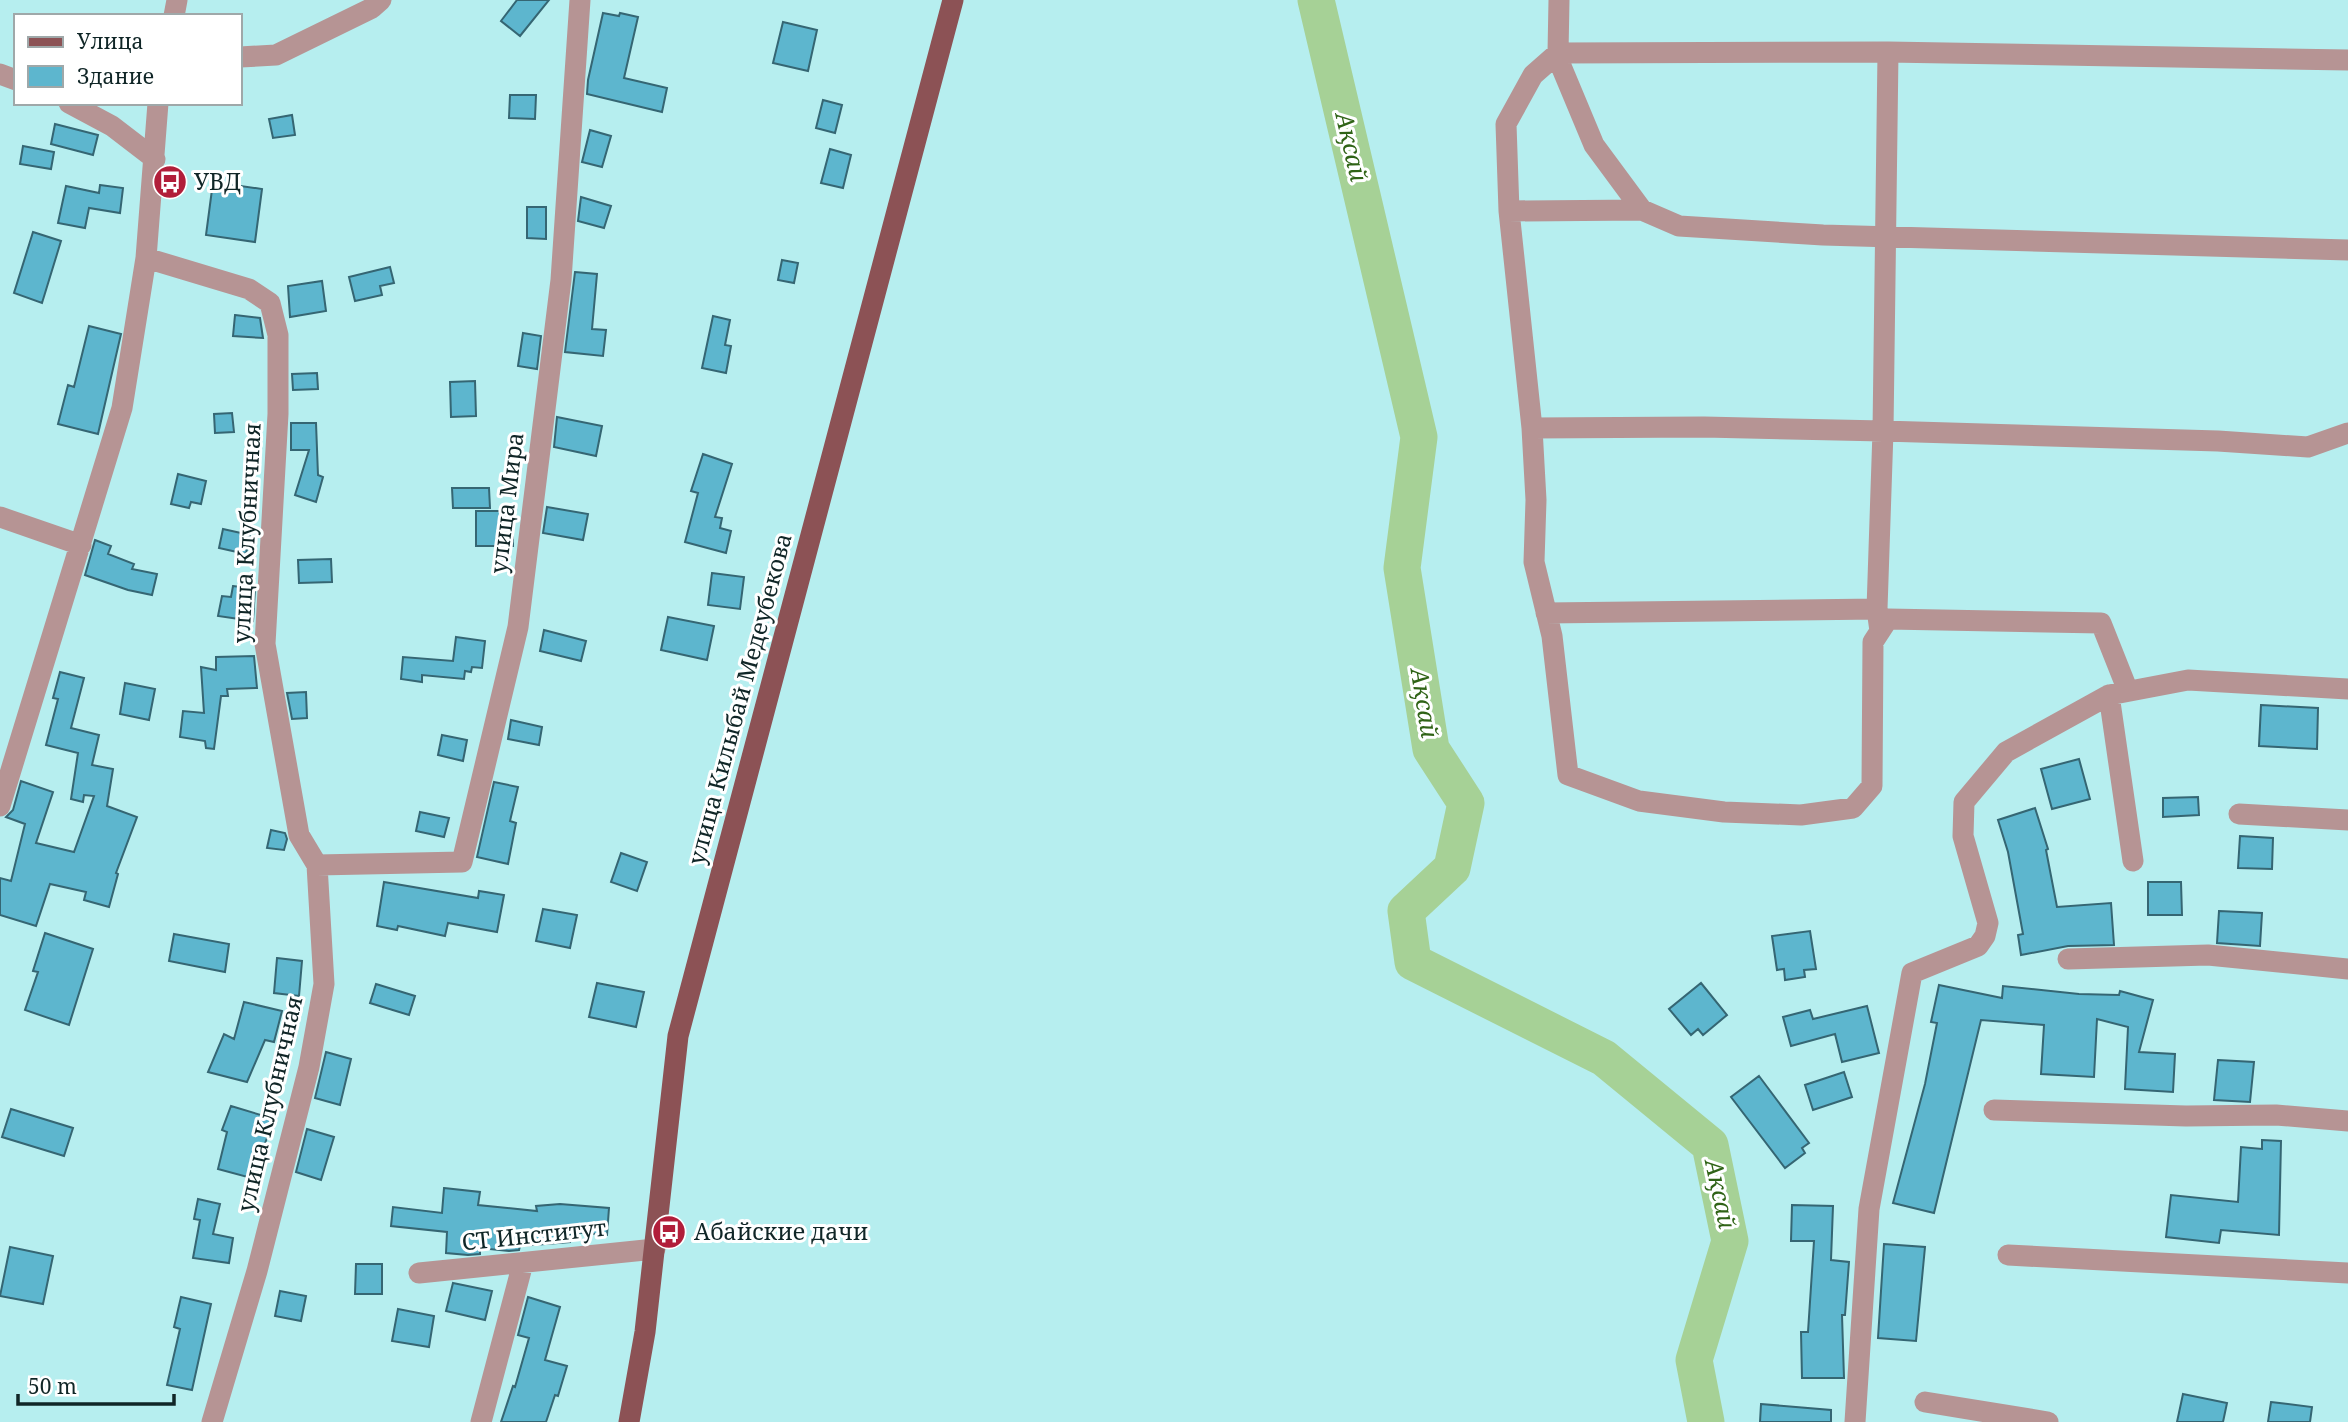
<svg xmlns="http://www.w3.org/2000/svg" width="2348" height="1422" viewBox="0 0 2348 1422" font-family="'Noto Serif',serif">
  <rect width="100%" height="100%" fill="#b6eeef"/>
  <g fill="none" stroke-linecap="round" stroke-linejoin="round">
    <path stroke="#a6d196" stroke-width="37" d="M1316 0 1419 437 1402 568 1431 749 1466 803 1452 868 1406 911 1413 962 1604 1058 1710 1145 1730 1241 1694 1360 1706 1422"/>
  </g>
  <path fill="#5db6ce" stroke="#356673" stroke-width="2" d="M517 0H549L520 36 501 21Z
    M603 13 619 16 620 13 638 17 624 78 667 88 662 112 587 94 588 80Z
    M783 22 817 30 808 71 773 63Z
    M510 95H536L535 119 509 118Z
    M823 100 842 105 835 133 816 128Z
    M292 115 295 135 273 138 269 119Z
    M55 124 98 135 93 155 51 144Z
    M590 130 611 136 602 167 582 162Z
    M23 146 54 152 51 169 20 164Z
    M830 149 851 155 843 188 821 183Z
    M213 182 262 189 255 242 206 235Z
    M100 185 123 188 120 213 89 208 85 228 58 223 66 186 99 193Z
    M581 197 611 206 604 228 578 221Z
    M527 207H546V239L527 238Z
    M33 232 61 241 42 303 14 293Z
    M782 260 798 263 794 283 778 280Z
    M390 267 394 283 380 286 382 295 355 301 349 277Z
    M575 272 597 274 592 329 606 330 603 356 565 352Z
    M322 281 326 311 290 317 288 286Z
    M235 315 260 318 263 338 233 336Z
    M713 316 730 320 725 345 731 346 726 373 702 368Z
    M89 326 121 334 98 434 58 424 68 385 74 387Z
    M523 333 541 336 537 369 518 366Z
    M317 373 318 389 293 390 292 374Z
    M475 381 476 416 451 417 450 382Z
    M232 413 234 432 215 433 214 414Z
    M557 417 602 426 596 456 554 447Z
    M291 423H316L318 475 323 477 316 502 295 495 309 450H291Z
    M703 454 732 464 715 517 722 518 720 528 731 531 726 553 685 542 698 493 691 491Z
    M178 474 206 481 201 504 191 502 189 508 171 504Z
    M452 488H489L490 508H453Z
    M547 507 588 514 583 540 543 533Z
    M476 511H513V546H476Z
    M223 529 250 535 246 554 219 548Z
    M95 540 111 546 108 554 134 564 132 569 157 574 152 595 128 590 85 575Z
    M331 559 332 582 299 583 298 560Z
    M712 573 744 577 740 609 708 605Z
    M233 586 255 589 253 621 218 616 222 596 231 597Z
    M668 617 714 626 707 660 661 650Z
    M544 630 586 641 581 661 540 651Z
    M456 637 485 641 482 668 472 667 471 672 465 671 464 679 422 675V682L401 679 403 657 453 661Z
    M254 656 257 688 227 689 228 696H221L214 749 206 748 205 741 180 737 183 711 204 713 201 667 216 670V657Z
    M60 672 84 678 71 728 99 735 92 765 113 769 107 806 137 817 116 873 118 874 109 907 84 900 86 892 50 884 36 926 0 915V878L11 881 25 824 6 817 13 810 21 781 53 792 36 843 74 852 94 796 84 795 83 802 71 799 78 753 46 745 58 699 53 698Z
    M125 683 155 689 149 720 120 714Z
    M306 692 307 718 292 719 287 693Z
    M2261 705 2318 708 2317 749 2259 746Z
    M511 720 542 727 539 745 508 739Z
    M442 735 467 740 463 761 438 755Z
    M2079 759 2090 799 2052 809 2041 769Z
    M494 782 518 787 510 821 516 823 508 864 477 857Z
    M2198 797 2199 815 2163 817V798Z
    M2035 808 2048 849 2046 850 2057 907 2111 903 2114 945 2068 946 2021 955 2018 935 2023 934 2008 852 1998 820Z
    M420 812 449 818 444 837 416 831Z
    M271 830 285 833 287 839 284 850 267 848Z
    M2240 836 2273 838 2272 869 2238 868Z
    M621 853 647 862 637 891 611 882Z
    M384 882 478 898 479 891 504 895 497 932 448 923 445 936 398 926 397 930 377 926Z
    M2148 882H2181L2182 915H2148Z
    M543 909 577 915 570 948 536 941Z
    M2219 911 2262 913 2260 946 2217 943Z
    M1810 931 1816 969 1804 970 1805 977 1785 980 1784 969 1777 970 1772 936Z
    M45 933 93 949 69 1025 25 1010 38 972 33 971Z
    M174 934 229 944 225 972 169 961Z
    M277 958 302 961 299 996 274 993Z
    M597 983 644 992 636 1027 589 1017Z
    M1701 983 1727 1015 1703 1035 1698 1029 1691 1035 1669 1009Z
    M376 984 415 996 409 1015 370 1003Z
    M1939 985 2002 998 2003 986 2079 994 2119 995 2120 991 2153 1000 2139 1052 2175 1054 2173 1092 2125 1089 2128 1027 2097 1019 2094 1077 2041 1074 2044 1025 1981 1020 1934 1213 1893 1203 1925 1084 1937 1023 1931 1022Z
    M244 1002 282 1011 274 1042 265 1040 247 1082 208 1072 224 1034 234 1039Z
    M1867 1006 1879 1053 1842 1062 1835 1034 1791 1046 1783 1017 1810 1010 1813 1019Z
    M326 1052 351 1059 340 1105 315 1098Z
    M2218 1060 2254 1062 2250 1102 2214 1100Z
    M1844 1072 1852 1097 1813 1110 1805 1085Z
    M1759 1076 1809 1143 1802 1148 1805 1153 1785 1168 1731 1097Z
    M231 1106 274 1119 260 1157 265 1158 259 1180 218 1169 227 1132 222 1130Z
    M11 1109 73 1128 64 1156 2 1137Z
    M307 1129 334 1137 321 1180 296 1172Z
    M2262 1140 2281 1141 2279 1235 2221 1230 2219 1243 2166 1237 2171 1195 2238 1202 2241 1147 2262 1149Z
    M444 1188 480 1192 478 1205 537 1211 536 1206 560 1204 609 1208 607 1235 570 1232V1242L520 1246 519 1250 509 1251 480 1248V1254L468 1255 446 1253 447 1232 391 1226 393 1207 442 1213Z
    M198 1199 220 1204 213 1234 233 1238 229 1263 193 1258 200 1220 194 1219Z
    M1792 1205 1833 1206 1831 1260 1849 1262 1845 1315H1842L1844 1378H1802L1801 1332H1808L1814 1241H1791Z
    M1884 1244 1925 1247 1916 1341 1878 1338Z
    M10 1247 53 1256 43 1304 0 1296Z
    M356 1264H382V1294H355Z
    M453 1283 492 1291 485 1320 446 1311Z
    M280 1291 306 1296 301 1321 275 1316Z
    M181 1297 211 1304 192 1390 167 1385 180 1329 174 1327Z
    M528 1297 560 1307 545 1360 567 1366 558 1396 555 1395 546 1422H501L513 1386 515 1387 529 1338 518 1335Z
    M398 1309 434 1316 429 1347 392 1341Z
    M2183 1394 2227 1403 2223 1422H2177Z
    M2271 1402 2312 1407 2310 1422H2268Z
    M1761 1404 1831 1410V1422H1760Z"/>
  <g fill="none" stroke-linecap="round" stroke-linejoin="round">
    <path stroke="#b69494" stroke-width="21" d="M1559 0 1558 53 1561 66 1594 145 1642 210 1679 226 1823 235 2348 250
      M174 16 177 0
      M1888 52 2348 60
      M240 57 276 55 372 8 381 0
      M0 74 16 80
      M69 103 112 126 155 159
      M1509 211 1642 210
      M146 258 249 289 270 303 278 335V414L265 644 299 835 317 865 324 984 309 1067 257 1271 212 1422
      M1532 428 1704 427 1883 431 2218 441 2308 447 2348 433
      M0 517 81 545
      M1546 613 1877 609
      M1880 631 1877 609 1883 431 1888 52 1558 53 1533 75 1506 124 1509 211 1532 428 1536 500 1534 562 1552 636 1568 775 1639 801 1724 812 1801 815 1853 808 1872 786 1873 642 1888 619 2101 623 2128 691
      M2109 695 2133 861
      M0 806 122 408 146 258 158 103
      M2239 814 2348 820
      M317 865 462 862 518 627 561 280 580 0
      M2068 959 2208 955 2348 969
      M1994 1110 2186 1116 2276 1115 2348 1121
      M2008 1255 2348 1273
      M419 1273 655 1249
      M1925 1402 2048 1422
      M481 1422 523 1263
      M1855 1422 1869 1209 1912 973 1978 946 1985 936 1988 923 1963 836 1964 802 2006 752 2109 695 2188 680 2348 689"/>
    <path stroke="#8c5255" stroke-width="21" d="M629 1422 645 1332 678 1036 953 0"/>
  </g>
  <defs>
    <g id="bus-disc" transform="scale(1.75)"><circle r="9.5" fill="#b11e3a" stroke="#fff"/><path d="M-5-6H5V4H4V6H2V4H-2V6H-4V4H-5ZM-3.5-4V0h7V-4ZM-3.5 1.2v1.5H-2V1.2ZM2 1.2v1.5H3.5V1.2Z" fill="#fff"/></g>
  </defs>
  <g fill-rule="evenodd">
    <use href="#bus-disc" x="170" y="182"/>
    <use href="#bus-disc" x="669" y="1232"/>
  </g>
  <g text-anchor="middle" stroke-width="6" stroke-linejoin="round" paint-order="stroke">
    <g font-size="23" fill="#102627" stroke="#fff" text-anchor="start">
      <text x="194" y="190">УВД</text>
      <text x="694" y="1240">Абайские дачи</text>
    </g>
    <g font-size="23" fill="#102627" stroke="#fff">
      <text transform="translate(507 503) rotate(-83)" y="8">улица Мира</text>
      <text transform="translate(247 533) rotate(-87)" y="8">улица Клубничная</text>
      <text transform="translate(740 699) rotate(-75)" y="8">улица Килыбай Медеубекова</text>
      <text transform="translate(270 1104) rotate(-77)" y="8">улица Клубничная</text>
      <text transform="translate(534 1235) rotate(-6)" y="8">СТ Институт</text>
    </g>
    <g font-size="24" font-style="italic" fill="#2f6316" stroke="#fff">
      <text transform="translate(1351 147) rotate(77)" y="8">Ақсай</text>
      <text transform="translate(1424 703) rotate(81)" y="8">Ақсай</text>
      <text transform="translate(1720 1194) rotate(78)" y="8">Ақсай</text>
    </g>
  </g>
  <rect x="14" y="14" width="228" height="91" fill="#ffffff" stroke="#9fa8a9" stroke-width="2"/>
  <rect x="28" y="37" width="35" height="10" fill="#8c5255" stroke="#9fa8a9" stroke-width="2"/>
  <text x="77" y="49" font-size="21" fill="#102627">Улица</text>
  <rect x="28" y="66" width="35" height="21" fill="#5db6ce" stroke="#9fa8a9" stroke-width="2"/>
  <text x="77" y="84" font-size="21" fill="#102627">Здание</text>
  <path d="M18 1394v10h156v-10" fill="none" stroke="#102627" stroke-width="3.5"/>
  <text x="28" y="1394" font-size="21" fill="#102627" stroke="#ffffff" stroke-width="5" paint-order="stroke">50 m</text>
</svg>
